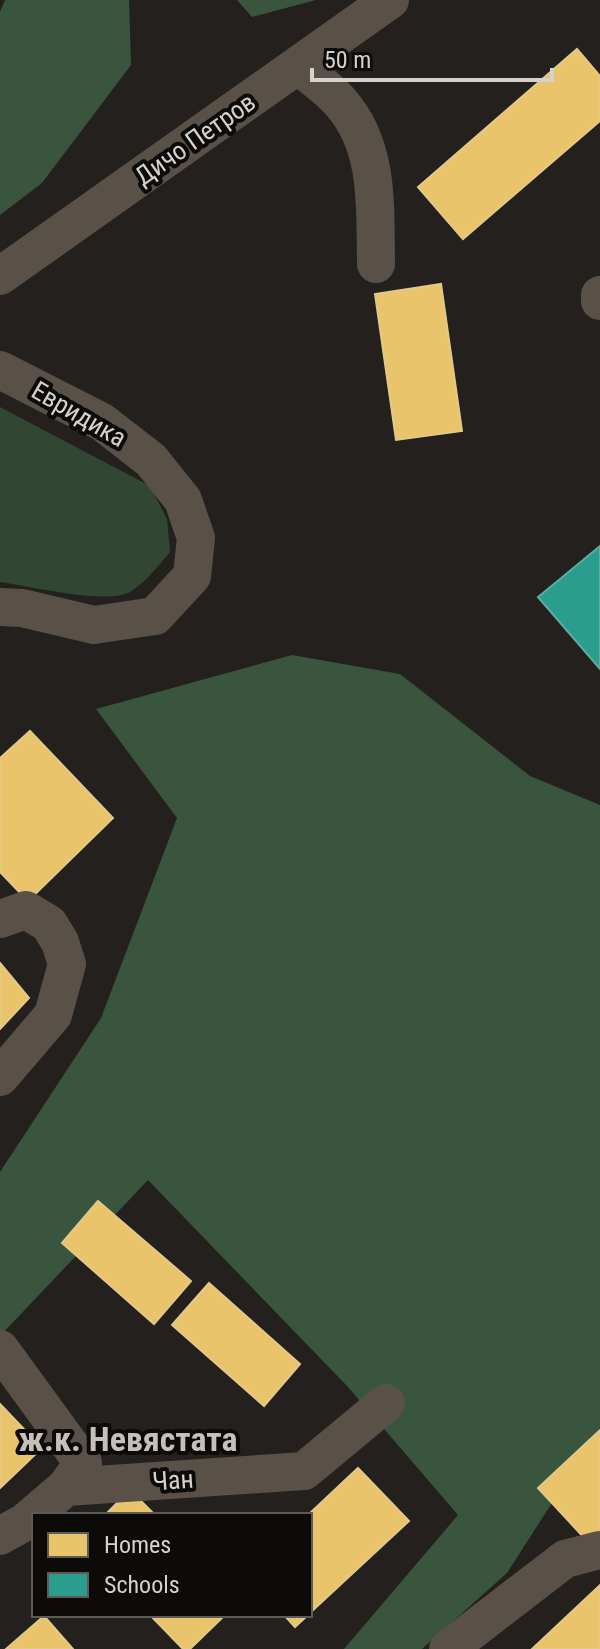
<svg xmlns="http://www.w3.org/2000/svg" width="600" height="1649" viewBox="0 0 600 1649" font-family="'Roboto Condensed',sans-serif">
  <rect width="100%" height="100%" fill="#23201d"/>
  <path fill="#324634" d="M0 407 150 486 167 519 170 552C158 566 146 582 130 592 106 605 29 586 0 582Z"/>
  <path fill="#3a553d" d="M5 0H129L131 65 42 183 0 215V12Z
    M237 0H316L252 17Z
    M292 655 400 674 530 776 600 805V1428L507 1573 422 1649H344L458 1515 348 1387 148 1180 0 1336V1172L101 1018 177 818 96 709Z"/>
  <path fill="#e9c46a" stroke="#e3c888" stroke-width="2" d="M577 49 600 76V121L463 239 418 187Z
    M441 284 462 431 396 440 375 294Z
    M30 731 113 818 28 901 0 872V758Z
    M0 963 29 998 0 1029Z
    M98 1201 191 1281 154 1324 62 1243Z
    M209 1283 300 1364 264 1406 172 1325Z
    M0 1404 42 1448 0 1488Z
    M600 1430V1531L588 1542 538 1488Z
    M358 1468 409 1521 310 1613V1515H308Z
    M130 1490 155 1515H105Z
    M600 1585V1649H532Z
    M150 1615H225L190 1649H183Z
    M284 1615H308L295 1627Z
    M44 1616 73 1649H6Z"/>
  <path fill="#2a9d8f" stroke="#5dada2" stroke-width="2" d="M600 546V669L538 597Z"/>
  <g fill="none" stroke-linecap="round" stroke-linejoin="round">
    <path stroke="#595148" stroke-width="38" d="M299 66C312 78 330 89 341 103 380 147 375 209 376 264
      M0 276 390 0
      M600 295V301
      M0 370 102 422 151 460 183 500 196 538 192 576 155 616 94 625 22 608 0 607
      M0 919 26 910 49 924 60 942 67 964 53 1015 0 1077
      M0 1349 83 1463 66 1487
      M0 1536 25 1522 66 1487 304 1471 386 1403
      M448 1649 565 1559 600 1550"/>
  </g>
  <g text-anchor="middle" stroke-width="8" stroke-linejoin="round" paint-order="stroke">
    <g font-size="26" fill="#d5d2ce" stroke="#0d0b09">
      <text transform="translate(195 139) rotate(-35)" y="9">Дичо Петров</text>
      <text transform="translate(79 414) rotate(30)" y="9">Евридика</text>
      <text transform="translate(173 1480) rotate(-4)" y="9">Чан</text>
    </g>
    <g font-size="34" font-weight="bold" fill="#c5c0b9" stroke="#0d0b09">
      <text x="128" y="1451">ж.к. Невястата</text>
    </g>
  </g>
  <rect x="32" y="1513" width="280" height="104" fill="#0d0b09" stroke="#5d5b58" stroke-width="2"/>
  <rect x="48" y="1533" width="40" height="24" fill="#e9c46a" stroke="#5d5b58" stroke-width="2"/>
  <text x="104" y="1553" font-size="24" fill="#d5d2ce">Homes</text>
  <rect x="48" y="1573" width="40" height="24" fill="#2a9d8f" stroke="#5d5b58" stroke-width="2"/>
  <text x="104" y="1593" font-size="24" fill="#d5d2ce">Schools</text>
  <path d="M312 68v12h240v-12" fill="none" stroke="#d5d2ce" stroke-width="4"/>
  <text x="324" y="68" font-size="24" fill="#d5d2ce" stroke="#0d0b09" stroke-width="6" paint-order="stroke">50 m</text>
</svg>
